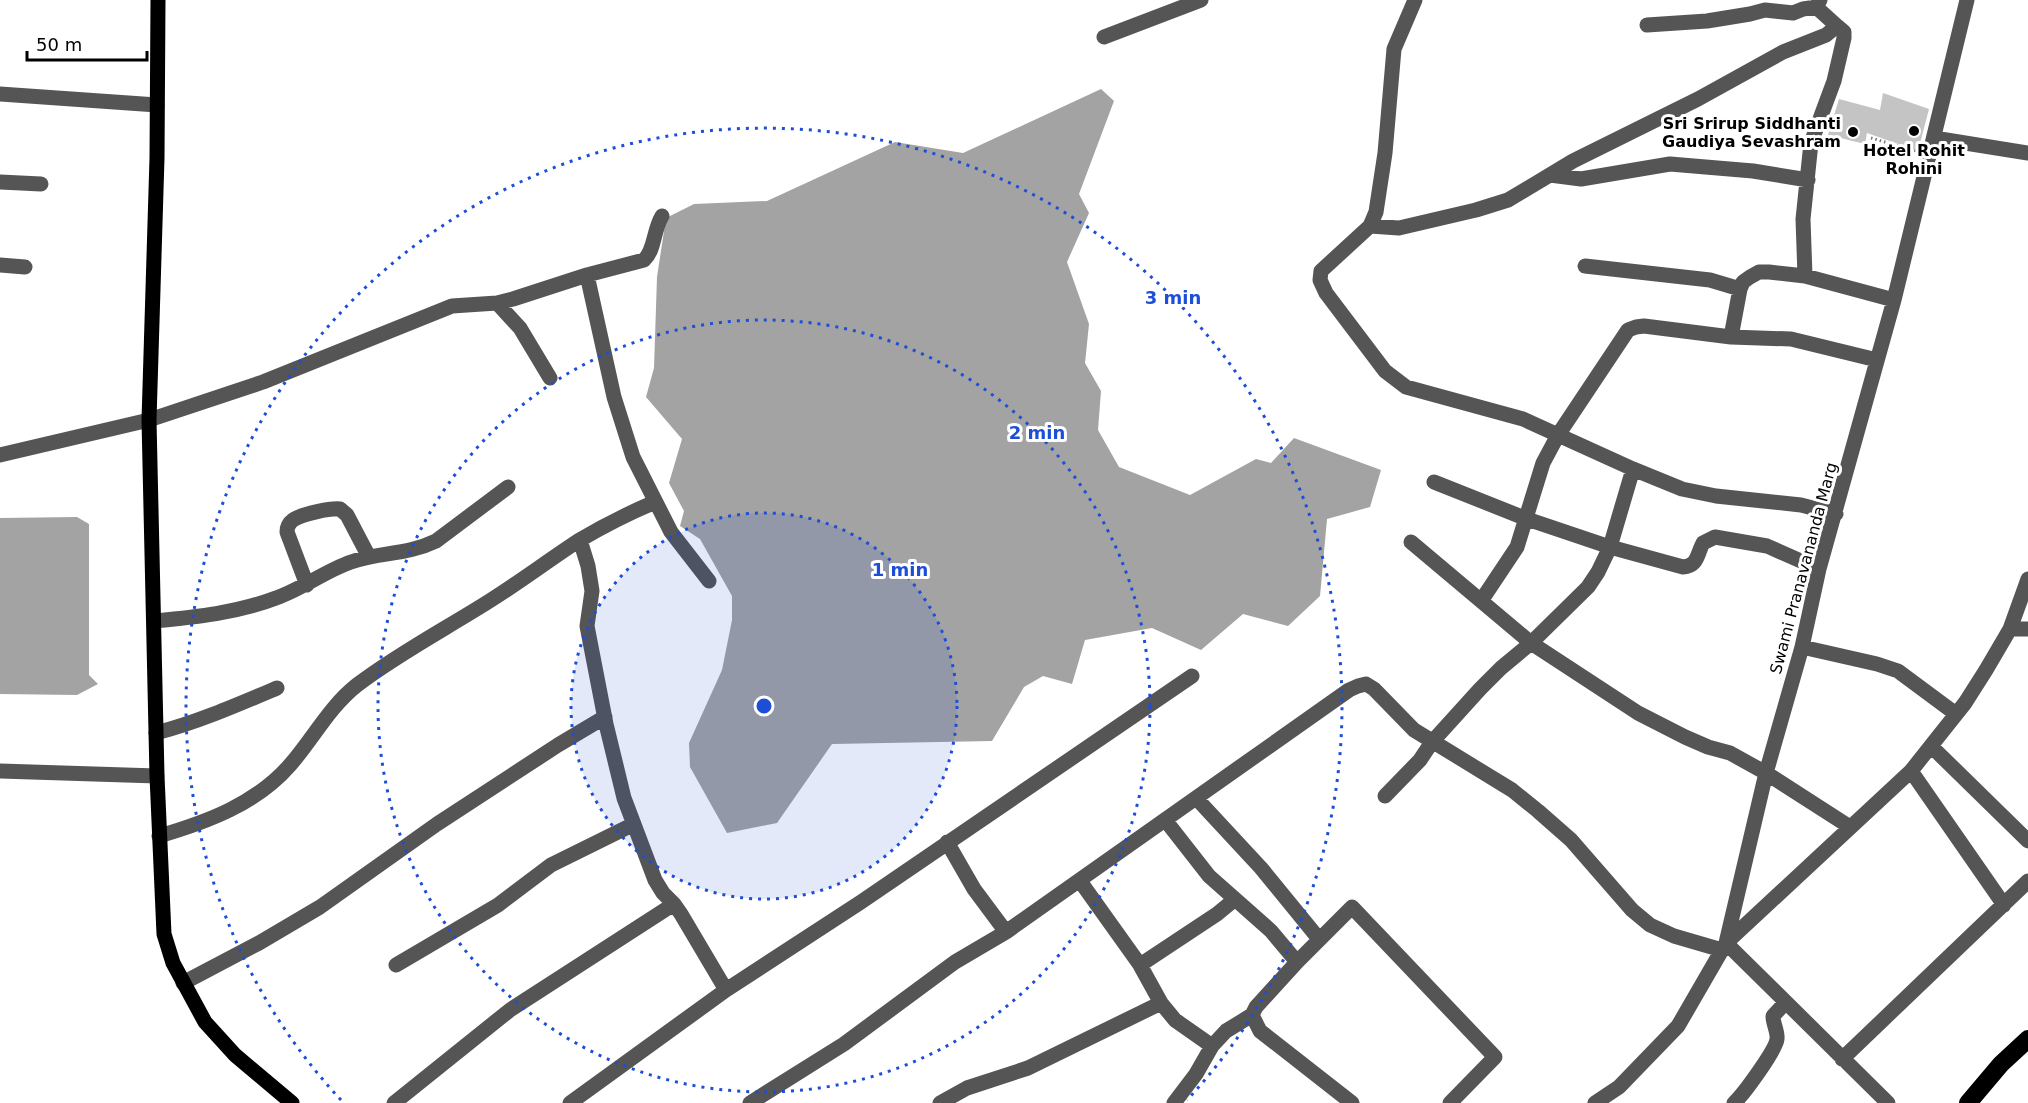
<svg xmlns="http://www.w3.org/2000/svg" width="2028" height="1103" viewBox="0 0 2028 1103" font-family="'DejaVu Sans',sans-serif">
  <rect width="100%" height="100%" fill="#fff"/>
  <path fill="#a3a3a3" d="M1101 89 1114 101 1079 194 1089 213 1067 262 1089 324 1085 363 1101 391 1098 430 1119 467 1190 495 1256 459 1271 463 1294 438 1381 470 1370 507 1327 519 1320 596 1288 626 1243 614 1201 650 1152 628 1085 640 1072 684 1043 676 1024 687 992 741 832 744 777 823 727 833 690 767 689 743 722 670 732 620V596L700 539 680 526 684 511 669 483 682 439 646 397 654 368 657 277 666 218 694 204 767 201 895 142 963 153Z
    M77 517 89 524V675L98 684 77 695 0 694V518Z"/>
  <path fill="#c4c4c4" d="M1883 93 1929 109 1918 151 1867 133 1865 144 1828 135 1839 99 1880 110Z"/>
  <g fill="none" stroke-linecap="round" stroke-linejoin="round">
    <path stroke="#777" stroke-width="3" stroke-dasharray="1.5 3" stroke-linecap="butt" d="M1871 138 1916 151"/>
    <path stroke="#555" stroke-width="15" d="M1415 0 1394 49 1385 153 1376 212 1370 226 1321 271 1320 280 1326 293 1385 371 1406 387 1523 419 1633 469 1682 489 1716 496 1801 505 1836 514
      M1647 25 1707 21 1750 14 1765 10 1793 13 1803 9 1816 7
      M1104 37 1201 0
      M0 94 157 105
      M1934 138 2028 153
      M1550 175 1581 179 1670 164 1753 171 1808 180
      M0 182 41 184
      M1370 226 1399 228 1476 210 1508 200 1573 161 1698 99 1783 52 1826 35 1837 26 1816 7 1820 0
      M0 265 25 267
      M1585 266 1710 280 1740 289
      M587 275 614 397 633 457 671 532 709 581
      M1805 276 1803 219 1811 143 1834 81 1844 38V32L1837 26
      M497 303 520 328 550 378
      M1731 337 1740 289 1743 282 1750 277 1759 272H1769L1805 276 1894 300
      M0 455 149 420 263 382 452 306 497 303 513 299 587 275 644 260C655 250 653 231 662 216
      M1434 482 1527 519 1610 547 1683 567C1698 566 1697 554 1703 543L1715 537 1767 546 1819 569
      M580 540 588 566 592 591 587 626 606 724 624 798 655 880 663 893 674 904 681 914 726 990
      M1411 542 1531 643 1638 713 1685 737 1708 747 1730 753 1766 773 1850 827
      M307 585 287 532C287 527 289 523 293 520 301 514 331 508 340 509L347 515 369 557
      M1481 601 1517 547 1543 463 1558 435 1628 330 1636 327 1644 326 1731 337 1791 339 1877 360
      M154 621C195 617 237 613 276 598 302 589 325 571 351 562 380 552 407 555 436 541L508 487
      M2010 629H2028
      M1802 647 1877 664 1898 671 1956 714
      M156 733C198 722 237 705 277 688
      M1932 747 2028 841
      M0 771 157 776
      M1911 771 2004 905
      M1385 796 1420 760 1432 742 1480 689 1501 668 1531 643 1588 587 1598 572 1610 547 1633 469
      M1197 799 1261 868 1319 939
      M1166 821 1209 876 1271 931 1297 962
      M159 836C207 822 256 804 290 765 313 739 329 707 357 685 399 653 447 628 491 600 521 581 549 560 578 541 603 526 629 513 655 502
      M947 842 974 889 1006 932
      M1080 881 1140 965 1161 1003 1175 1020 1212 1046
      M396 965 498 905 551 865 634 824
      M1140 965 1217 914 1234 900
      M183 983 259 943 320 907 437 824 558 745 605 717
      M1842 1059 2028 881
      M394 1103 510 1010 674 904
      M570 1103 726 990 861 902 1192 676
      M750 1103 844 1044 955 962 1006 932 1349 690 1358 686 1366 684 1374 689 1414 730 1512 790 1538 811 1571 840 1632 910 1650 925 1674 936 1722 950
      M940 1103 967 1088 1028 1068 1161 1003
      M1174 1103 1196 1074 1212 1046 1226 1031 1252 1015
      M1352 1103 1260 1031 1252 1015 1256 1007 1297 962 1352 907 1495 1057 1450 1103
      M1595 1103 1619 1087 1678 1026 1726 943 1766 773 1802 647 1819 569 1894 300 1967 0
      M1734 1103C1743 1095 1776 1050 1777 1039 1778 1032 1773 1024 1773 1016L1785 1003
      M1888 1103 1726 943 1911 771 1965 703 1986 670 2010 629 2028 579"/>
    <path stroke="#000" stroke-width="15" d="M158 0 157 158 149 420 157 776 164 934 173 963 205 1022 235 1055 292 1103"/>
    <path stroke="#000" stroke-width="18" d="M1968 1103 2001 1064 2028 1039"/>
  </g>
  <circle cx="764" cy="706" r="193" fill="#1d4ed8" fill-opacity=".12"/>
  <g fill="none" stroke="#1d4ed8" stroke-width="3" stroke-dasharray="3 6">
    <circle cx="764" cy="706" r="193"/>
    <circle cx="764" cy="706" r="386"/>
    <path d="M341 1100A578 578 0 1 1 1187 1100"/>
  </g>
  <g fill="#000" stroke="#fff" stroke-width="2">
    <circle cx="1914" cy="131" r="6"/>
    <circle cx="1853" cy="132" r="6"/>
  </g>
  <g text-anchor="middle" stroke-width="6" stroke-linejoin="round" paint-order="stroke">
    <g font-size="16" font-weight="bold" fill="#000" stroke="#fff" text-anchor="end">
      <text x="1841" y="129">Sri Srirup Siddhanti<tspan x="1841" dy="18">Gaudiya Sevashram</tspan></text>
      <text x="1914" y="156" text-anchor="middle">Hotel Rohit<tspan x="1914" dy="18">Rohini</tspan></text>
    </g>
    <g font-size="16" fill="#000" stroke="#fff">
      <text transform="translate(1803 568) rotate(-75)" y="6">Swami Pranavananda Marg</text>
    </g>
  </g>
  <circle cx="764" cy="706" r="9" fill="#1d4ed8" stroke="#fff" stroke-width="3"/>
  <g font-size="18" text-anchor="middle" font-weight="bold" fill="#1d4ed8" stroke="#fff" stroke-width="6" stroke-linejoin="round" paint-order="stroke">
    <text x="1173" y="304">3 min</text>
    <text x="1037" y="439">2 min</text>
    <text x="900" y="576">1 min</text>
  </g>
  <path d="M27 51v9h120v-9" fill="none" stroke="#000000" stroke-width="3"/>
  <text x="36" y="51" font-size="18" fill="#000000" stroke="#ffffff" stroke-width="4.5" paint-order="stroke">50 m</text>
</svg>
